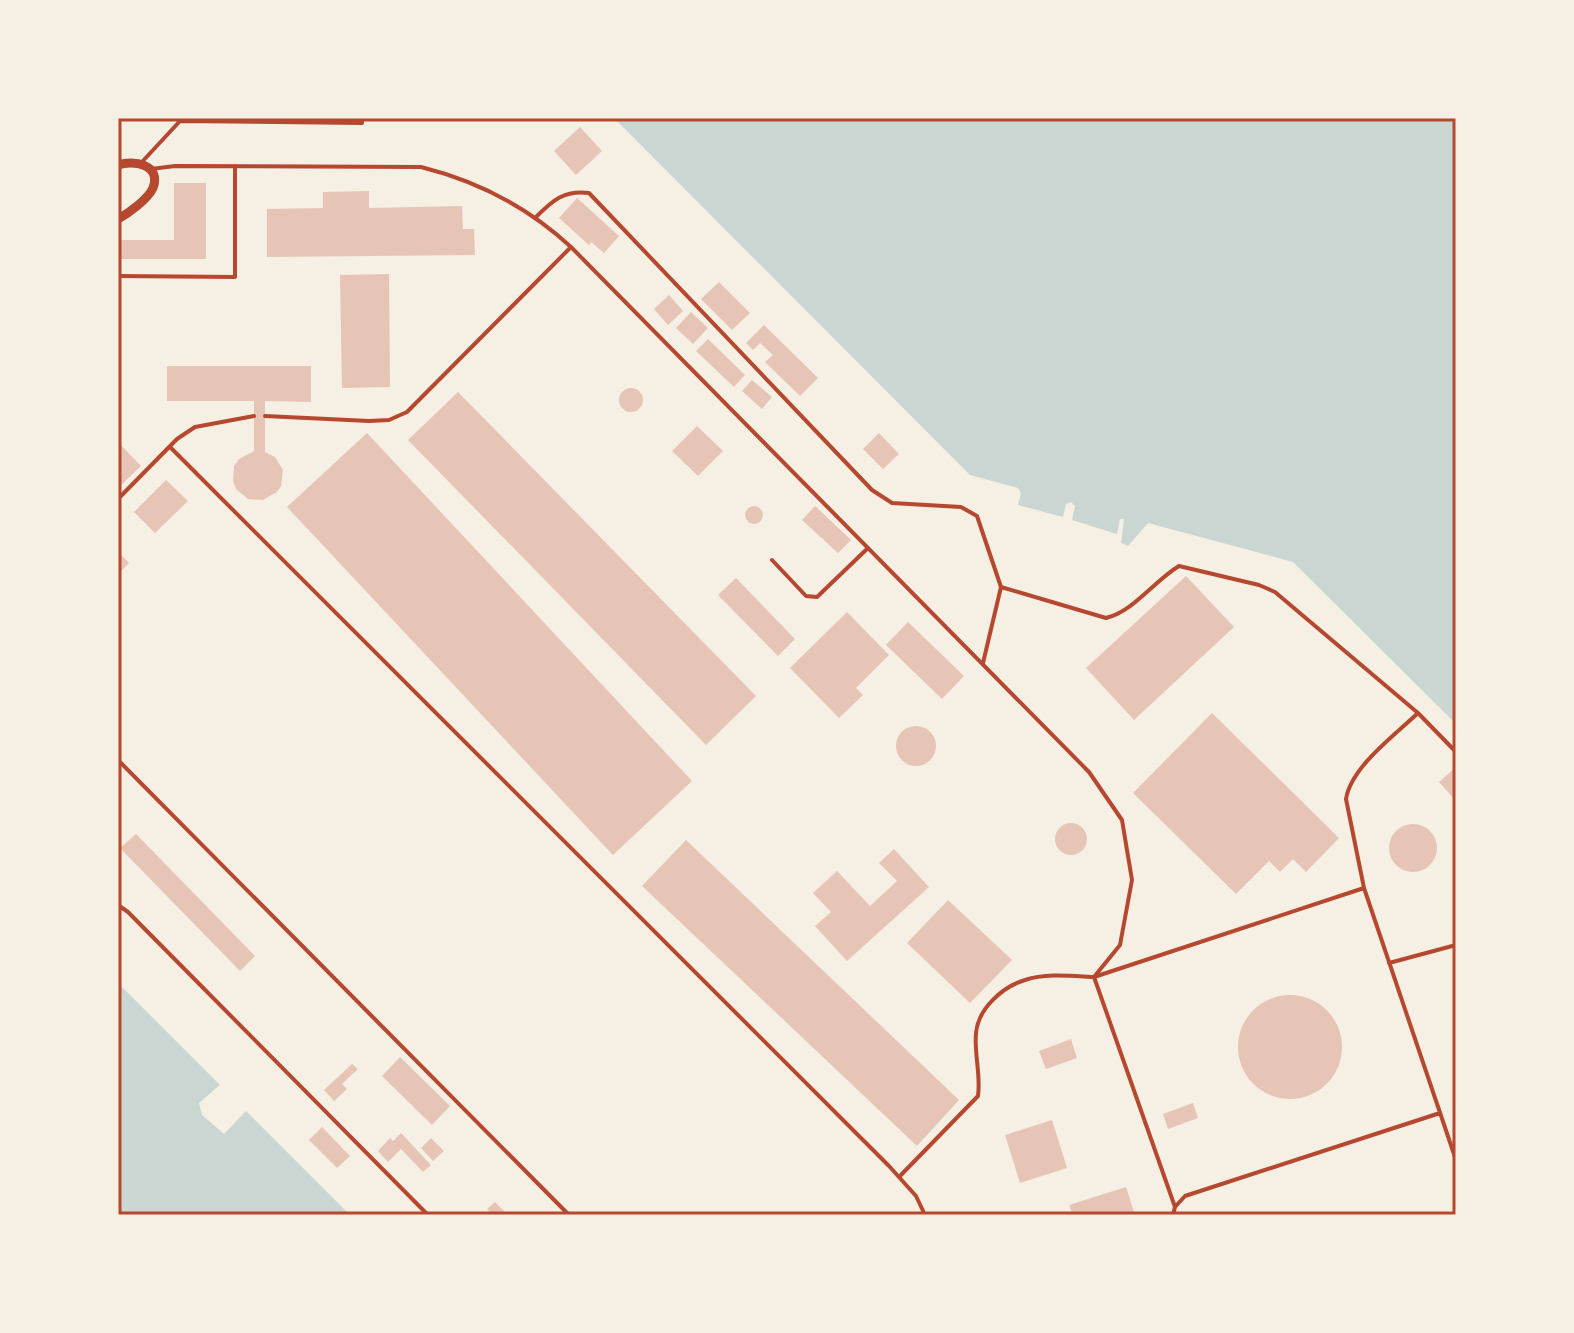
<svg xmlns="http://www.w3.org/2000/svg" width="1574" height="1333" viewBox="0 0 1574 1333" font-family="Signika,sans-serif">
  <rect width="100%" height="100%" fill="#f6efe4"/>
  <path fill="#c9d6d2" d="M614 118H1456V724L1293 562 1148 523 1128 546 1121 543 1124 519H1120L1117 534 1072 520 1075 506 1071 502 1066 504 1063 517 1018 505 1021 493 1018 488 970 475Z
    M118 983 350 1215H118Z"/>
  <path fill="#f6efe4" d="M223 1082 249 1108 224 1134 202 1115 199 1103Z"/>
  <path fill="#e6c5b7" d="M580 127 602 151 576 175 554 151Z
    M174 183H206V259H118V240H174Z
    M369 191V208L462 206 463 229H474L475 255 267 257V209L323 208V192Z
    M577 198 619 236 604 253 591 242 589 245 559 218Z
    M389 274 390 387 342 388 340 275Z
    M719 282 750 313 732 330 701 299Z
    M669 295 683 311 668 325 654 309Z
    M691 312 708 328 693 344 676 328Z
    M764 325 818 378 800 396 765 362 773 355 760 343 753 350 746 343Z
    M708 339 745 375 734 387 696 351Z
    M167 366H311V402L265 401V452L275 457 283 470 281 486 277 492 263 500 248 499 236 489 233 481 234 466 239 459 254 451V401H167Z
    M752 380 772 397 762 409 742 391Z
    M619 400a12 12 0 1 1 24 0a12 12 0 1 1-24 0Z
    M458 392 756 696 706 745 408 440Z
    M697 426 723 451 698 476 672 451Z
    M367 433 692 781 613 855 287 507Z
    M879 433 899 454 883 469 863 449Z
    M118 442 141 466 118 488Z
    M166 480 188 501 155 533 134 512Z
    M745 515a9 9 0 1 1 18 0a9 9 0 1 1-18 0Z
    M815 506 851 540 838 553 802 520Z
    M118 552 129 563 118 574Z
    M1186 576 1234 627 1134 720 1086 668Z
    M736 578 795 639 778 656 718 595Z
    M847 612 889 655 856 688 863 695 839 718 790 668Z
    M908 622 964 676 942 699 886 645Z
    M1212 713 1339 838 1306 872 1293 859 1280 872 1269 861 1236 894 1133 793Z
    M896 746a20 20 0 1 1 40 0a20 20 0 1 1-40 0Z
    M1456 767V801L1439 782Z
    M1055 839a16 16 0 1 1 32 0a16 16 0 1 1-32 0Z
    M1389 848a24 24 0 1 1 48 0a24 24 0 1 1-48 0Z
    M136 834 255 956 240 971 120 848Z
    M686 840 959 1100 917 1146 642 886Z
    M894 849 929 887 847 961 815 926 831 912 813 893 837 871 870 906 897 881 879 863Z
    M948 900 1012 960 970 1003 907 943Z
    M1238 1047a52 52 0 1 1 104 0a52 52 0 1 1-104 0Z
    M1071 1039 1077 1058 1046 1069 1039 1051Z
    M400 1057 450 1106 432 1125 382 1076Z
    M352 1064 358 1069 342 1084 347 1089 334 1101 324 1090Z
    M1193 1103 1198 1118 1168 1129 1163 1114Z
    M1052 1120 1067 1168 1020 1183 1005 1135Z
    M322 1127 350 1156 337 1168 309 1140Z
    M401 1133 431 1165 423 1172 401 1149 388 1162 378 1151 390 1138 393 1141Z
    M431 1138 444 1151 433 1161 421 1148Z
    M1126 1187 1135 1215H1073L1069 1205Z
    M495 1202 508 1215H493L487 1209Z"/>
  <g fill="none" stroke-linecap="round" stroke-linejoin="round">
    <path stroke="#b5482f" stroke-width="4" d="M141 163 180 121 362 123V118
      M151 169 175 166 421 167C477 181 529 208 571 247L1089 772 1122 820 1132 880 1120 945 1094 977 1175 1207
      M536 217C553 200 564 190 589 193L872 490 892 503 961 507 977 516 1001 587 1106 618C1134 611 1154 581 1179 566L1259 585 1275 592 1418 713 1456 752
      M118 276 235 277V166
      M265 416 369 421 389 420 407 412 571 247
      M170 447 889 1166 916 1196 925 1215
      M118 499 177 439 195 427 254 416
      M772 560 806 596 817 597 868 548
      M983 663 1001 587
      M1418 713C1395 735 1351 767 1346 799L1364 888 1456 1160
      M118 760 569 1215
      M118 905 128 912 428 1215
      M1389 963 1456 945
      M899 1177 978 1096C981 1075 974 1054 976 1033 978 1009 1002 987 1025 980 1046 973 1072 976 1094 977L1364 888
      M1173 1215 1175 1207 1185 1196 1440 1113"/>
    <path stroke="#b5482f" stroke-width="9" d="M118 165C133 160 162 164 153 188 148 199 129 213 118 219"/>
  </g>
  <rect width="1574" height="1333" fill="none" stroke="#f6efe4" stroke-width="240"/>
  <rect x="120" y="120" width="1334" height="1093" fill="none" stroke="#b5482f" stroke-width="3"/>
</svg>
